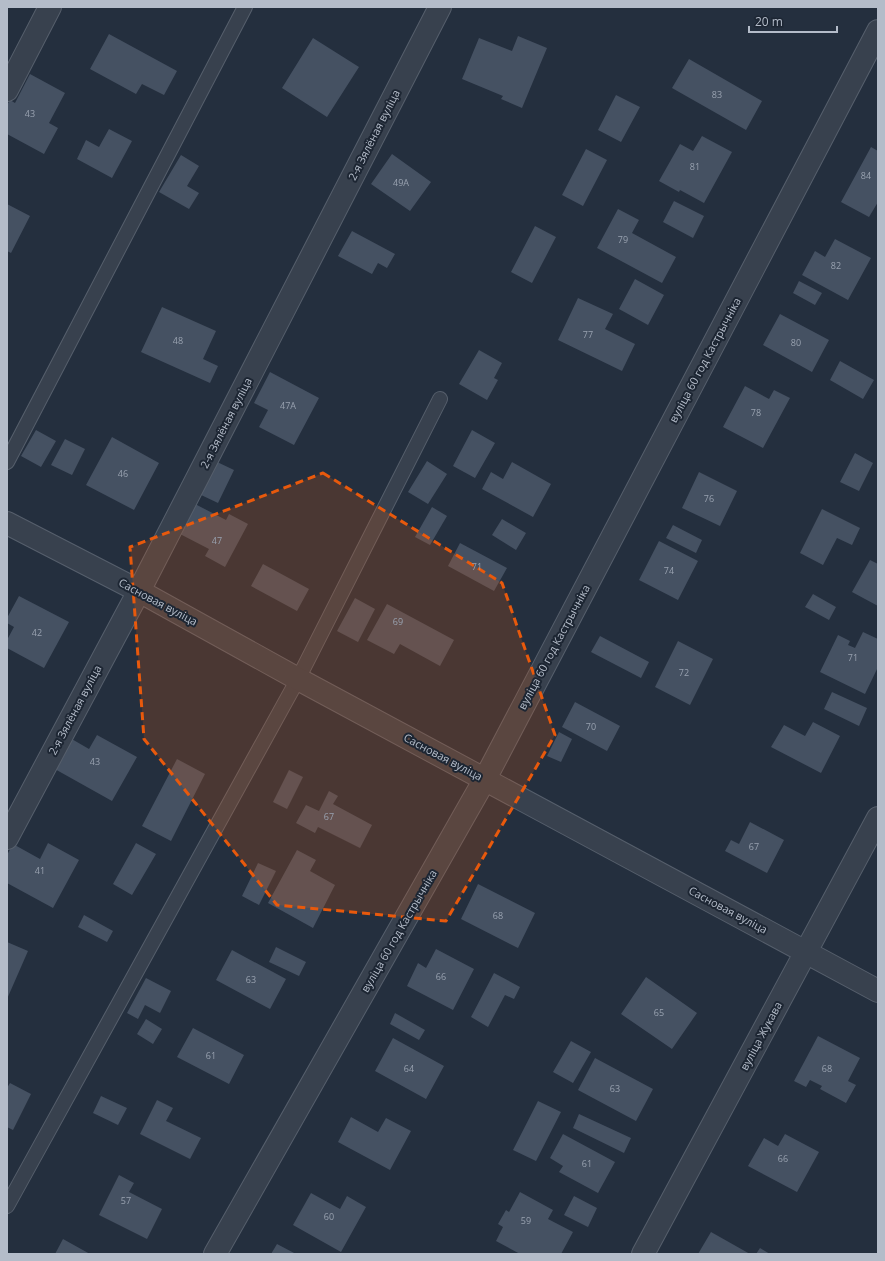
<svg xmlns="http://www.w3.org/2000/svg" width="885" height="1261" viewBox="0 0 885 1261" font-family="'Open Sans',sans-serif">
  <rect width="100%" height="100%" fill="#242f3e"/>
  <path fill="#455162" d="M109 34 177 71 164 95 142 84 136 94 90 69Z
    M518 36 547 48 522 108 501 99 503 96 462 79 479 38 512 51Z
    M313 38 359 67 327 117 282 88Z
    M689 59 762 101 746 130 672 88Z
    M30 74 65 93 49 123 58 128 44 154 7 134V105L10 100 15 103Z
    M616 95 640 107 621 142 598 130Z
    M109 129 132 141 112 178 77 159 86 140 99 147Z
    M702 136 732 152 704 203 680 190 679 192 659 181 680 144 693 151Z
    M871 147 878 151V202L869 217 841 202Z
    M586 149 607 160 583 206 562 195Z
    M392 154 431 182 410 211 371 184Z
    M181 155 199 166 187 186 199 193 189 209 159 192Z
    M674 201 704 216 693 238 663 222Z
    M7 204 30 216 11 253 7 251Z
    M618 209 639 220 632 233 676 257 662 283 597 248Z
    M535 226 556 237 532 283 511 272Z
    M352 231 395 254 387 268 378 263 372 274 338 256Z
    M835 239 871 258 848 300 802 275 815 251 825 257Z
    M635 279 664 295 648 325 619 309Z
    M799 281 822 293 815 305 793 293Z
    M578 298 613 314 605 329 635 344 622 371 558 340Z
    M162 307 216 331 203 359 218 366 210 383 141 352Z
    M780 314 829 340 812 372 763 345Z
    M479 350 502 363 494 378 498 380 487 400 459 384Z
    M840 361 874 380 863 399 830 380Z
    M270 372 319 398 294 445 259 427 268 410 254 403Z
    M745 386 769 399 774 390 790 398 763 448 723 427Z
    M36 430 56 441 41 467 21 456Z
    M472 430 495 443 475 478 453 466Z
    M112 437 159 463 134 510 86 485Z
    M65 439 85 449 72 475 51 465Z
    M855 453 873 463 859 491 840 482Z
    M215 461 234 470 218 503 199 494Z
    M427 461 447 474 428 504 408 492Z
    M512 462 551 484 533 517 482 489 491 472 503 479Z
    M699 472 737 491 720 526 682 508Z
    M195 504 226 520 229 514 248 524 225 567 205 556 209 549 180 534Z
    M432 507 447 516 430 545 415 537Z
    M822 509 860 528 852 545 837 538 823 565 800 553Z
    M502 519 526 533 516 550 492 535Z
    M673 525 702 540 696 553 666 538Z
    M659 541 698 561 678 600 639 580Z
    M460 543 507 568 494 591 448 566Z
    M870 560 878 564V606L852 592Z
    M263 564 309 589 297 611 251 586Z
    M813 594 836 607 829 620 805 607Z
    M19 596 69 622 44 668 7 648V640L14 627 7 623V618Z
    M355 598 375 609 358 642 337 631Z
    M387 604 454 640 440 666 400 644 394 654 367 640Z
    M863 632 878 639V667L865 694 820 672 838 635 850 641 848 645 855 648Z
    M600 636 649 662 641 678 591 652Z
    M678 641 713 659 690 705 655 687Z
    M832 692 867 708 859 726 824 709Z
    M575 702 620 726 607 751 562 727Z
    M813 722 840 736 821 773 771 747 784 725 805 736Z
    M559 732 572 739 561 762 547 756Z
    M97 735 137 757 112 801 53 768 70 738 89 749Z
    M177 759 205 774 171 841 142 826Z
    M289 770 303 777 287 809 273 802Z
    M329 791 338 796 333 804 372 825 360 848 318 827 315 833 296 823 306 805 319 811Z
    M750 822 784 840 767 873 725 851 731 840 739 844Z
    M48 843 79 860 53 908 7 883V855L13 844 40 859Z
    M136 843 156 854 132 895 113 884Z
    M297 850 316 860 310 871 335 885 313 928 268 903Z
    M258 863 276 871 259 905 242 896Z
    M478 884 535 913 518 948 461 919Z
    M84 915 113 931 107 942 78 927Z
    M7 942 28 951 7 999Z
    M276 947 306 962 299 976 269 962Z
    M436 949 474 969 453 1010 407 986 418 963 426 968Z
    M232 950 286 979 270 1009 216 980Z
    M494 973 520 987 514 999 505 995 488 1027 471 1017Z
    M646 977 697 1013 672 1049 621 1014Z
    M146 978 171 991 160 1013 145 1005 138 1019 127 1013Z
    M395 1013 425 1030 419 1040 390 1024Z
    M146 1019 162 1029 153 1044 137 1034Z
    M193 1028 244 1055 229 1084 177 1057Z
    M818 1036 860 1058 848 1081 856 1085 846 1103 820 1089 822 1086 810 1080 806 1087 794 1081Z
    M393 1038 444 1066 426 1099 375 1071Z
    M571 1041 591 1052 573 1083 553 1072Z
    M595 1058 653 1089 636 1121 578 1090Z
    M10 1083 31 1094 13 1130 7 1127V1088Z
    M101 1096 127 1108 118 1125 93 1113Z
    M157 1100 173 1108 166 1121 201 1138 190 1159 140 1134Z
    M538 1101 561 1112 536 1161 513 1150Z
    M579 1114 631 1138 624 1153 573 1128Z
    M351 1117 378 1132 386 1118 411 1131 390 1170 338 1142Z
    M563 1134 615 1162 598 1193 559 1172 563 1166 550 1158Z
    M785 1134 819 1152 797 1192 748 1166 764 1138 778 1146Z
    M119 1175 134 1183 129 1192 162 1209 147 1239 99 1215Z
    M520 1192 553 1210 548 1219 573 1232 561 1254H520L496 1241 503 1227 498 1224 506 1210 509 1212Z
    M311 1193 340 1209 347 1196 366 1207 341 1252 293 1225Z
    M574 1196 597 1208 588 1227 564 1215Z
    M711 1232 750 1254H698Z
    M63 1239 90 1254H55Z
    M277 1244 296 1254H271Z
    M760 1248 770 1254H756Z"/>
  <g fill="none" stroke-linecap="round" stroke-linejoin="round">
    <g stroke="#565f6c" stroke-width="16">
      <path id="lane" d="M7 462 245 7
        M7 1206 298 679 440 399"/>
    </g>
    <g stroke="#565f6c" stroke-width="24">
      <path id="street" d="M7 90 50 7
        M7 523 139 591 298 679 878 991
        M7 838 139 591 440 7
        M215 1254 485 779 878 31
        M643 1254 878 818"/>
    </g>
    <use href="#lane" stroke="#38414e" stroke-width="14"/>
    <use href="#street" stroke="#38414e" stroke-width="22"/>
  </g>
  <path fill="#e8590c" fill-opacity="0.2" stroke="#e8590c" stroke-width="3" stroke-dasharray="8 5" stroke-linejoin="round" d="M323 473 502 583 555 735 446 921 277 905 144 739 130 547Z"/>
  <g text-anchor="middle" stroke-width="4" stroke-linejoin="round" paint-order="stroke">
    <g font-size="9" fill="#98a1af">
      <text x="717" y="98">83</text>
      <text x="30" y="117">43</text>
      <text x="695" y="170">81</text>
      <text x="866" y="179">84</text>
      <text x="401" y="186">49А</text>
      <text x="623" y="243">79</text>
      <text x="836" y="269">82</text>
      <text x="588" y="338">77</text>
      <text x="178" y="344">48</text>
      <text x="796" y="346">80</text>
      <text x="288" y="409">47А</text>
      <text x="756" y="416">78</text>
      <text x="123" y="477">46</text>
      <text x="709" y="502">76</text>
      <text x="217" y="544">47</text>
      <text x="477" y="570">71</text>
      <text x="669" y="574">74</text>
      <text x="398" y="625">69</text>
      <text x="37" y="636">42</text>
      <text x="853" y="661">71</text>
      <text x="684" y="676">72</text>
      <text x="591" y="730">70</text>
      <text x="95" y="765">43</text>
      <text x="329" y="820">67</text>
      <text x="754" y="850">67</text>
      <text x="40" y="874">41</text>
      <text x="498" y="919">68</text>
      <text x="441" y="980">66</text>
      <text x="251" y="983">63</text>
      <text x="659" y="1016">65</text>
      <text x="211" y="1059">61</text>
      <text x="409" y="1072">64</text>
      <text x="827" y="1072">68</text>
      <text x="615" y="1092">63</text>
      <text x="783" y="1162">66</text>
      <text x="587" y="1167">61</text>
      <text x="126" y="1204">57</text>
      <text x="329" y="1220">60</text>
      <text x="526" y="1224">59</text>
    </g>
    <g font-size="11" fill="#b4bcc9" stroke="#1d2633">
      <text transform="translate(374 135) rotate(-63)" y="4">2-я Зялёная вуліца</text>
      <text transform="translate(705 360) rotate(-62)" y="4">вуліца 60 год Кастрычніка</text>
      <text transform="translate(226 423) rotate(-63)" y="4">2-я Зялёная вуліца</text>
      <text transform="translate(158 602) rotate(28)" y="4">Сасновая вуліца</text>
      <text transform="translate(554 647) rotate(-62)" y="4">вуліца 60 год Кастрычніка</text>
      <text transform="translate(75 710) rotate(-62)" y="4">2-я Зялёная вуліца</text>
      <text transform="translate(443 757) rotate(28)" y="4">Сасновая вуліца</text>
      <text transform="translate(728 910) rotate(28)" y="4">Сасновая вуліца</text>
      <text transform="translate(399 931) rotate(-60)" y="4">вуліца 60 год Кастрычніка</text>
      <text transform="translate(761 1036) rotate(-62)" y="4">вуліца Жукава</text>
    </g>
  </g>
  <rect width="885" height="1261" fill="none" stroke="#b4bcc9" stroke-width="16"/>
  <path d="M749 26v6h88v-6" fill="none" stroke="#b4bcc9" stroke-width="2"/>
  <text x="755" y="26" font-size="12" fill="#b4bcc9" stroke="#1d2633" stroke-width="3" paint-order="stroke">20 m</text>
</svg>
